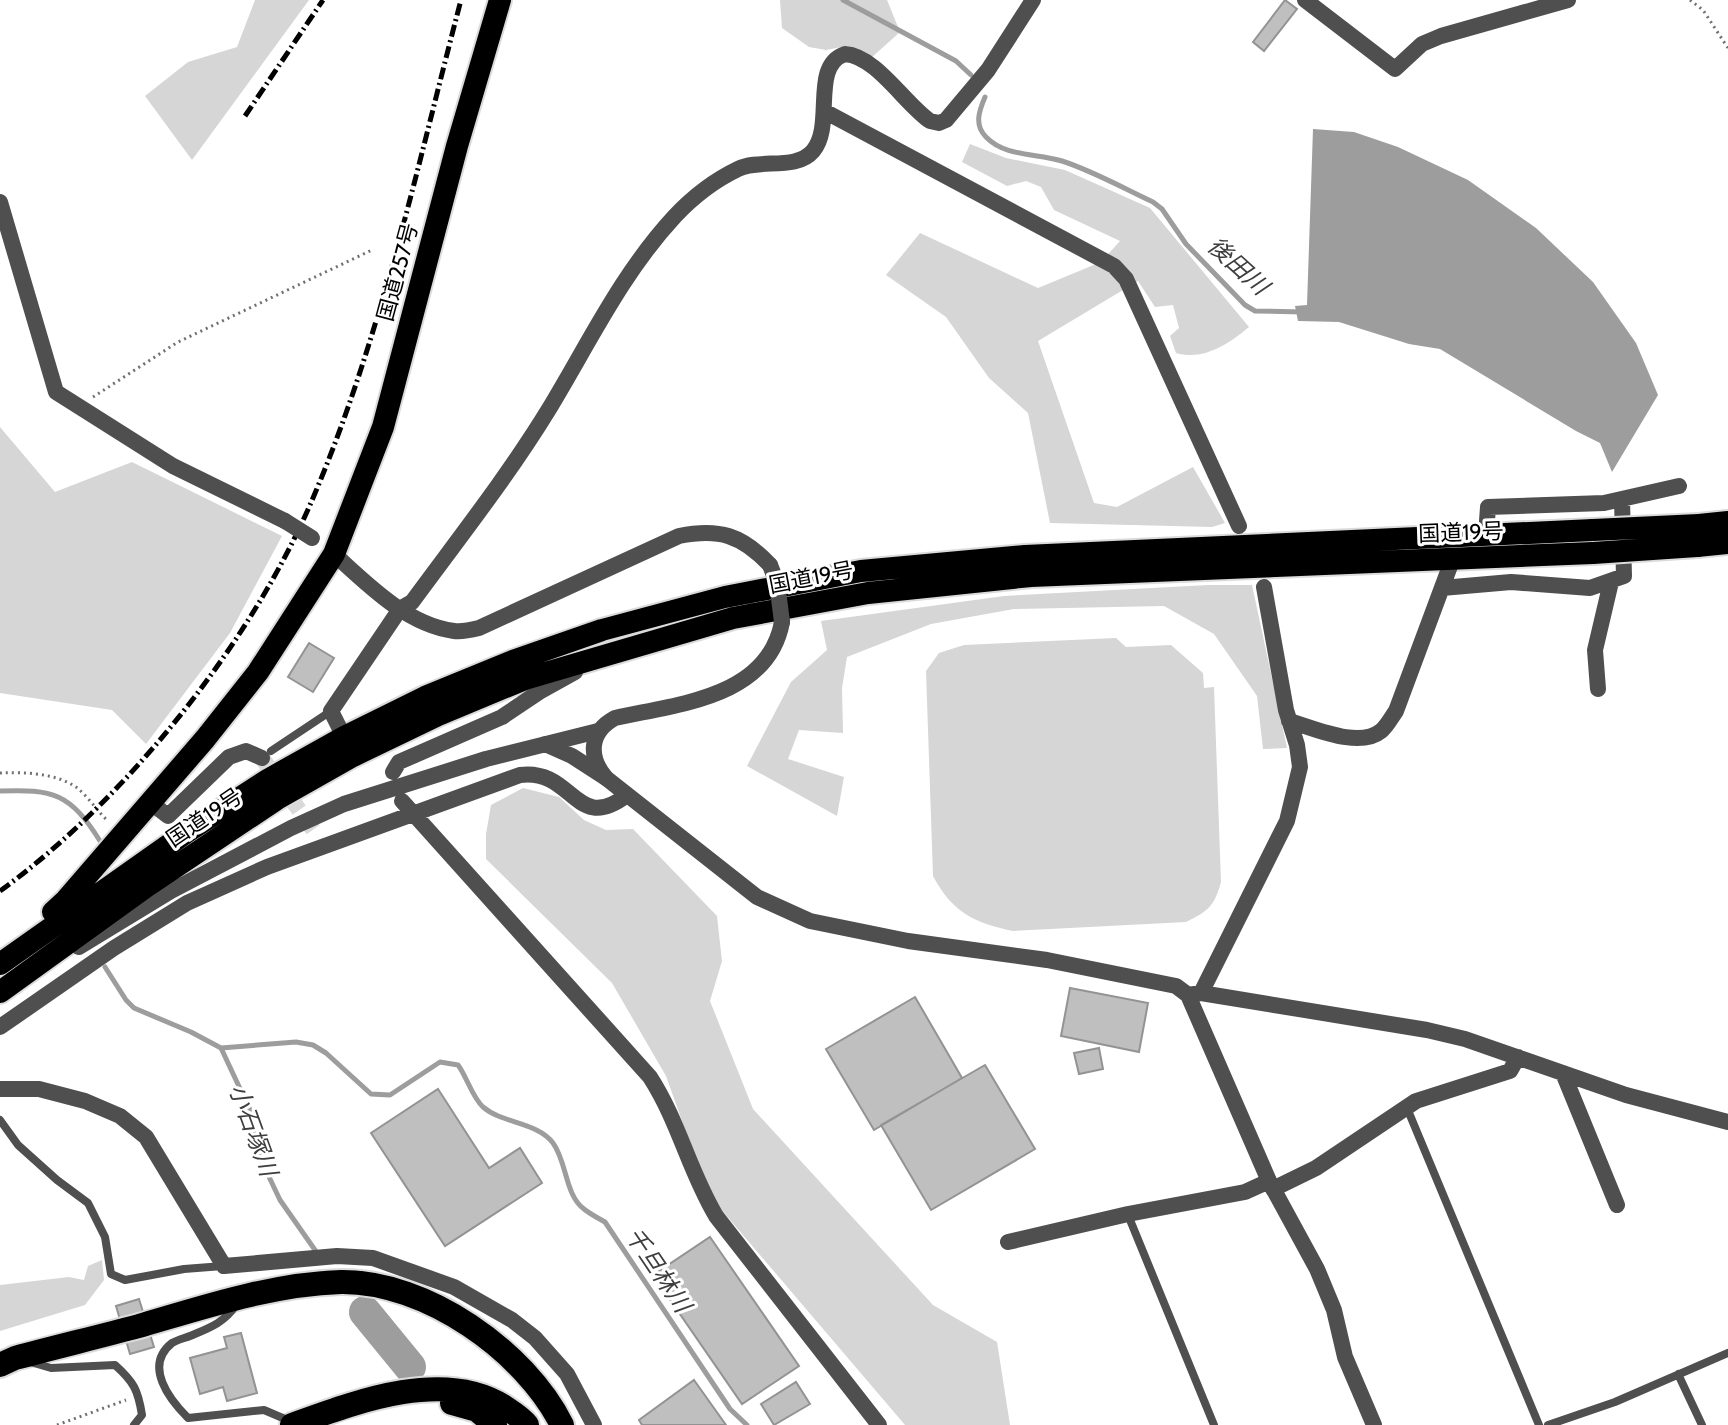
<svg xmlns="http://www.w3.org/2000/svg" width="1728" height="1425" viewBox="0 0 1728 1425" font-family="Cabin,'Noto Sans JP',sans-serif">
  <rect width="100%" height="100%" fill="#fff"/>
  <path fill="#d6d6d6" d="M255 0H309L192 160 145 96 188 62 237 47Z
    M780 0H887L900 32 871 58 847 46 826 50 809 47 782 28Z
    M970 144 1006 158 1065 170 1150 208 1249 327C1229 344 1203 361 1176 353L1170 336 1179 328 1173 305 1155 307 1138 281 1038 341 1094 503 1117 507 1193 467 1225 523 1212 527 1050 523 1028 413 989 378 946 317 886 275 920 233 1038 288 1101 262 1120 241 1054 210 1041 187 1026 181 1007 186 962 162Z
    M0 427 55 492 132 462 282 536 230 633 146 744 112 710 0 693Z
    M1208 585H1252L1287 748 1263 749 1257 696 1214 634 1164 606 1014 609 931 624 847 657 842 688 843 733 799 730 788 759 844 777 837 816 747 766 791 682 827 650 821 621 1004 596Z
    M1116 638 1126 647 1171 645 1203 673 1204 688 1214 687 1221 882C1214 907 1208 911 1186 922L1013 931C974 923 952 912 933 876L926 671 939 653 964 645Z
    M523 788 559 797 584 820 606 830 633 829 717 916 722 961 710 1001 753 1109 933 1305 997 1342 1010 1425H905L708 1194 666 1076 612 983 486 859V834L491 805Z
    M102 1260 104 1280 85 1305 0 1331V1285L69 1277 84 1280 88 1266Z"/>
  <path fill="#9d9d9d" d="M1313 129 1354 132 1398 147 1468 180 1536 228 1593 282 1636 343 1658 395 1612 472 1600 443 1576 431 1440 349 1409 344 1339 322 1298 321 1295 306 1307 305Z"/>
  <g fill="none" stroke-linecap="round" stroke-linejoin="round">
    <path stroke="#9d9d9d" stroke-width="5" d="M843 0 956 61 971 75
      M985 97C979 111 974 125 986 137 1005 157 1037 153 1062 161 1093 171 1123 188 1153 202L1162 209 1186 244 1245 305 1255 311 1303 312
      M0 791C53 789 70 793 100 841
      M105 967 126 1000 134 1008 191 1032 221 1048 296 1042 313 1045 326 1053 371 1094 390 1095 440 1062 458 1065C467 1077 472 1097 483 1107 503 1124 537 1122 553 1143 567 1162 565 1195 584 1209 590 1214 598 1218 605 1222L730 1409 747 1425
      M221 1048 250 1110 261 1160 280 1200 315 1250"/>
    <path stroke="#9d9d9d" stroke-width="32" d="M365 1312 410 1367"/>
  </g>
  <path fill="#bfbfbf" stroke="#939393" stroke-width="2" d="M1285 0 1297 9 1264 51 1253 42Z
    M309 643 334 658 313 692 288 677Z
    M1070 988 1148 1003 1139 1052 1061 1036Z
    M915 997 962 1078 874 1130 826 1049Z
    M1099 1048 1103 1069 1079 1074 1074 1053Z
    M985 1065 1035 1149 931 1210 881 1125Z
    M438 1089 489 1168 520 1148 542 1183 445 1246 371 1133Z
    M710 1237 799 1366 742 1404 653 1275Z
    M139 1299 154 1347 130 1354 116 1306Z
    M241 1333 257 1393 227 1401 223 1387 200 1394 190 1358 227 1348 224 1337Z
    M694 1380 726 1425H642L639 1420Z
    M796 1382 810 1404 774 1425 761 1404Z"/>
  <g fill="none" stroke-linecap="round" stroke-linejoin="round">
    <path stroke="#d9d9d9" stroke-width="16" stroke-dasharray="16 8" stroke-linecap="butt" d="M262 758 317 835"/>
    <g stroke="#dbdbdb" stroke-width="26">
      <path id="trunk" d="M1699 525 1728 522
        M1697 546 1728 543
        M53 912 66 900 205 739 258 672 334 554 383 427 457 146 500 0
        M0 964 187 832 269 779 344 737 425 697 513 661 602 630 725 597 861 571 1025 556 1593 530
        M0 992 147 886 277 799 353 756 438 715 525 679 733 618 868 593 1031 576 1593 553"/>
    </g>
    <g stroke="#dbdbdb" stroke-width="28">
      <path id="motorway" d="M0 1365 15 1358C56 1347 98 1337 139 1326 204 1307 273 1284 341 1282 426 1281 525 1351 562 1425
        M452 1403 477 1410 495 1425
        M292 1425C353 1403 442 1368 503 1406 512 1412 521 1417 527 1425"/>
    </g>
    <path stroke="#717171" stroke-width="3" stroke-dasharray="2 4" stroke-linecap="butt" d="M1690 0 1703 10 1728 48
      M93 397 178 342 372 250
      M0 773C24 772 55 773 76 787 88 796 97 811 108 821
      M57 1425 126 1400"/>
    <path stroke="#4f4f4f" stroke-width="8" d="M271 751 331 711
      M1407 1108 1539 1425
      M0 1120 18 1145 57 1180 88 1203 105 1237 111 1274 125 1280 184 1269 223 1266
      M1128 1215 1214 1425
      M236 1305C224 1323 209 1328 190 1336 185 1338 177 1340 172 1343 143 1366 170 1400 188 1418L264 1410 292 1422
      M27 1361 51 1368 115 1365C134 1382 138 1390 142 1415L134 1425
      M1678 1374 1702 1425
      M1548 1425 1615 1402 1728 1353"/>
    <path stroke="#4f4f4f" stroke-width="16" d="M1305 0 1395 69 1422 44 1441 36 1568 0
      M824 111 1114 266 1126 279 1239 526
      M0 202 56 392 173 466 285 521
      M1486 535 1488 507 1604 503 1679 486
      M1442 588 1511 582 1590 588 1624 576 1622 500
      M1598 689 1595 650 1611 582
      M1289 721C1314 728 1359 749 1381 731 1387 726 1391 718 1396 711L1453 558
      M344 737 331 711 400 609 412 602C459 538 508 476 549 409 589 343 622 273 675 216 692 198 715 180 738 169 760 158 796 171 813 151 835 125 810 66 845 54 876 56 905 104 930 121L939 123 946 120 988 70 1033 0
      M545 744 572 756 606 778
      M393 772 399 762 502 717 539 692 575 672
      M402 801 650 1077C679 1122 689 1171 716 1216L879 1425
      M151 803 168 816 229 757 246 751 262 758
      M79 947 171 891 291 828 344 804 486 759 598 731
      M1201 993 1287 821 1300 767 1297 745 1286 710 1264 587
      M1188 995 1201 993 1427 1030 1465 1039 1626 1095 1728 1122
      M0 1027 114 948 187 903 267 867 520 775C574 768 575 835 627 795
      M1563 1073 1617 1205
      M0 1089H39L85 1101 120 1116 146 1137 224 1266 337 1256 373 1258 454 1287 512 1320 535 1338 567 1374 594 1425
      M1273 1189 1316 1168 1416 1101 1510 1071 1518 1057
      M1008 1242 1128 1214 1245 1192 1269 1181"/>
    <path stroke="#4f4f4f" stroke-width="16" d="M334 554C367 584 407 625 454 631 462 632 471 630 479 628L679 536C719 528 742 535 770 565
      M782 622C768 698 677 704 615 718 589 732 588 757 606 778L757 897 810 921 908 941 1047 960 1176 986 1188 995 1269 1181 1317 1269 1334 1310 1345 1357 1374 1425"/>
    <use href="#trunk" stroke="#000" stroke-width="22"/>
    <use href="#motorway" stroke="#000" stroke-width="24"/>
    <path stroke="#000" stroke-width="5" stroke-dasharray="12 4 2 4" stroke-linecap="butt" d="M245 116 323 0
      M0 891C127 799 252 642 313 498 381 338 417 167 461 0"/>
    <g stroke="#dbdbdb" stroke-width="26" stroke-linecap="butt">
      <path id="trunk-bridge" d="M1593 530 1699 525
        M1593 553 1697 546"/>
    </g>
    <path stroke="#4f4f4f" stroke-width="16" d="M285 521 312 538"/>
    <path stroke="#4f4f4f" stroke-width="16" d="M770 565 777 583 782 622"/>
    <use href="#trunk-bridge" stroke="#000" stroke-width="22"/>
  </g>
  <g text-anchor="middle" stroke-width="6" stroke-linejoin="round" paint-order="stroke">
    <g font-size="22" fill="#000" stroke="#fff">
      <text transform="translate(397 272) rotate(-75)" y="8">国道257号</text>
      <text transform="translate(1461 532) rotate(-2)" y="8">国道19号</text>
      <text transform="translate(811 577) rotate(-11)" y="8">国道19号</text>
      <text transform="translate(204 817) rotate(-34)" y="8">国道19号</text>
    </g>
    <g font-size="24" font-style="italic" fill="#3e3e3e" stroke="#fff">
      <text transform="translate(1238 266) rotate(42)" y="8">後田川</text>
      <text transform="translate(253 1130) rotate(70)" y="8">小石塚川</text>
      <text transform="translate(658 1270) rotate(56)" y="8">千旦林川</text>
    </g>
  </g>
</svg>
